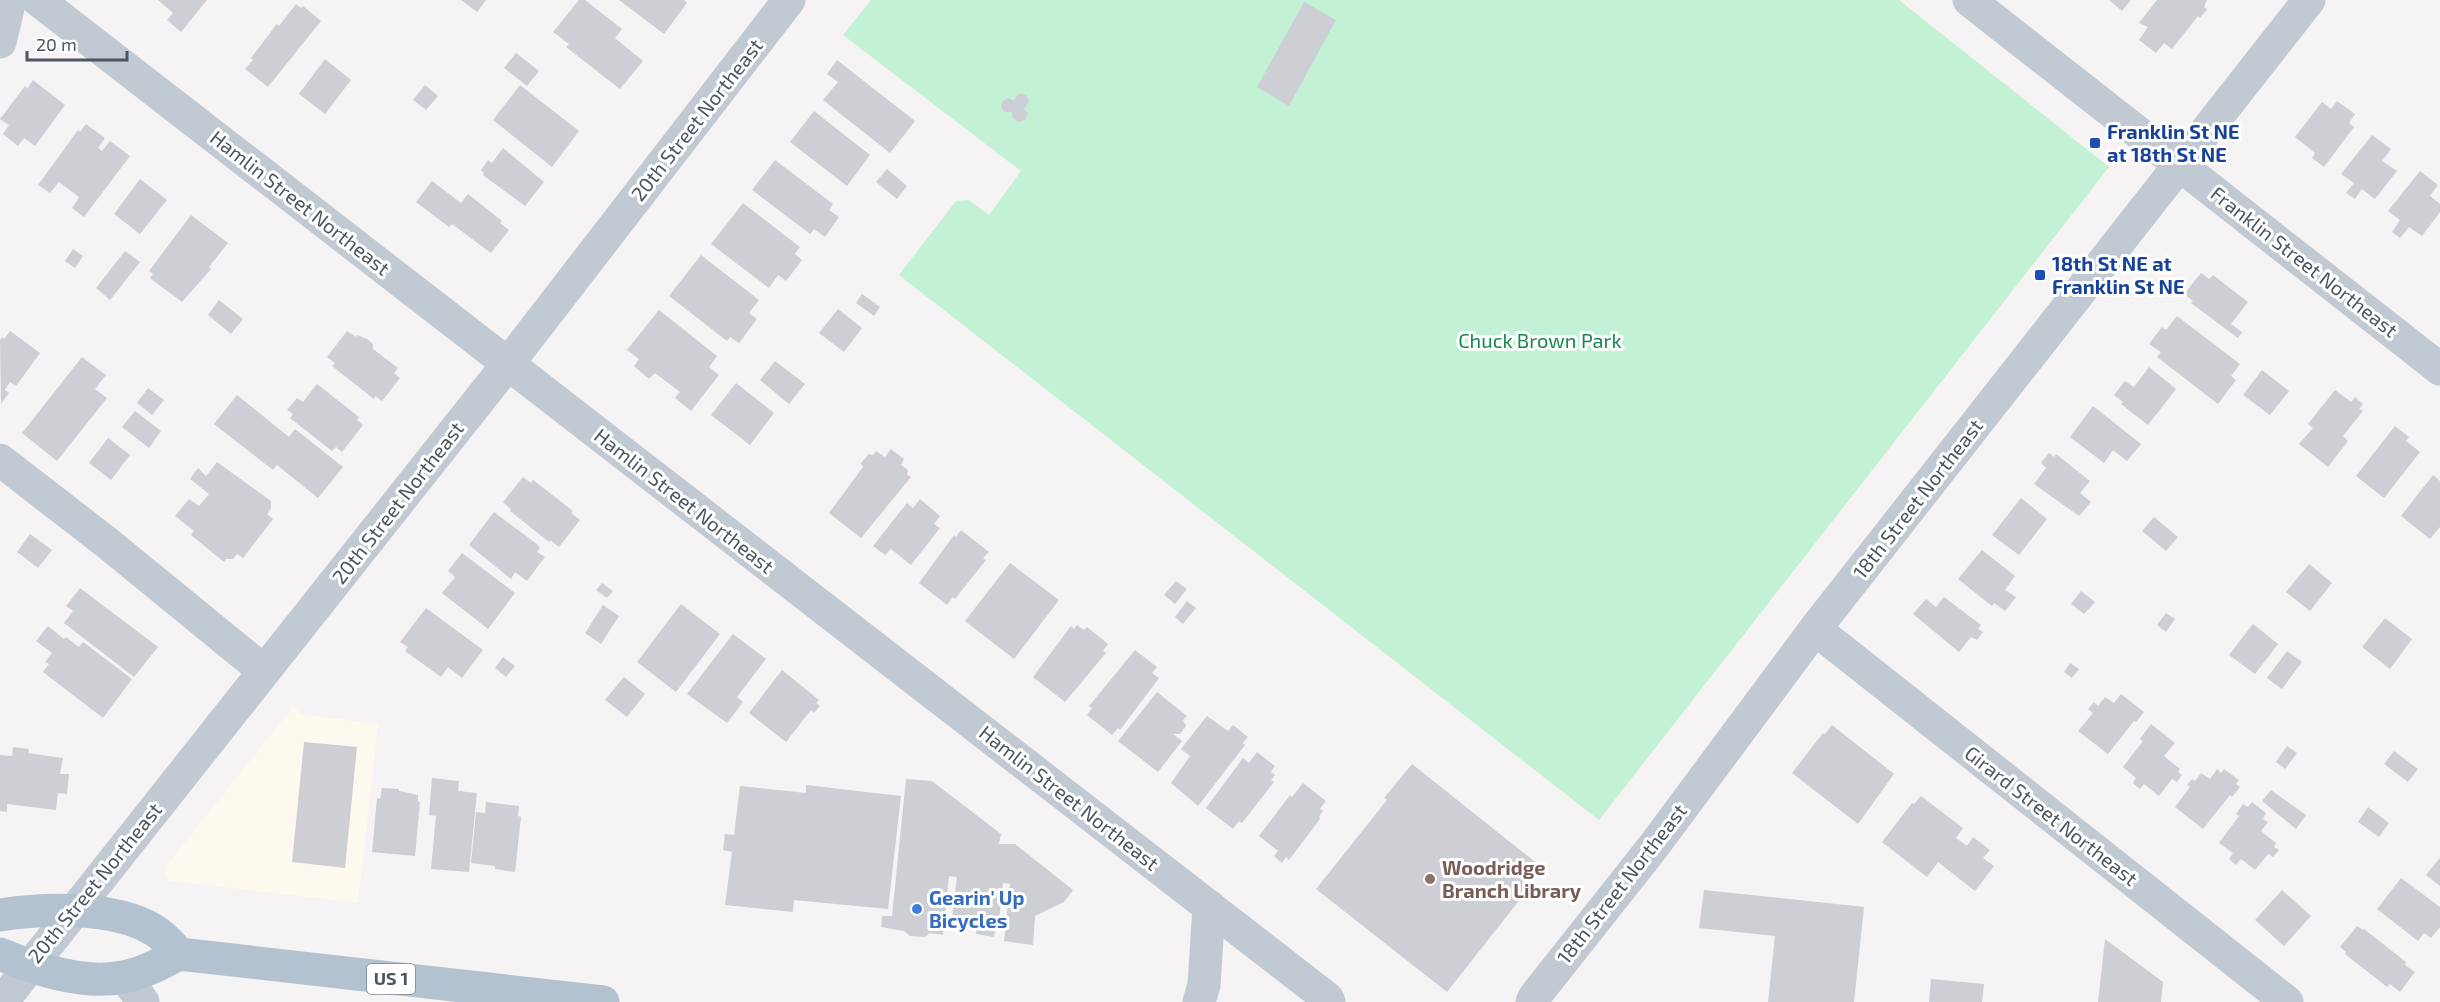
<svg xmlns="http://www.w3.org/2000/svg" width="2440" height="1002" viewBox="0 0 2440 1002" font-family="'Exo 2',sans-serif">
  <rect width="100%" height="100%" fill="#f5f3f3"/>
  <path fill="#fdf9ef" d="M293 707 302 714 378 724 358 903 170 881 165 877 166 866Z"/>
  <path fill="#c3f1d5" d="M871 0H1899L2109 167 1599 820 899 275 956 201 969 200 989 215 1021 171 843 35Z"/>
  <path fill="#cdcfd5" d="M158 0H207L181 32 167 20 173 13Z
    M461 0H486L477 12Z
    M579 0H585L622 29 615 38 643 61 620 89 566 47 569 44 553 32Z
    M619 0H684L687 3 664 34Z
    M2109 0H2131L2122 11Z
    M2157 0H2207L2204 7 2207 9 2200 18 2198 16 2172 49 2164 43 2156 53 2139 40 2148 27 2139 23Z
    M1304 2 1336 20 1289 106 1257 87Z
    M296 4 301 8 303 6 321 21 268 87 245 69 253 60 251 58 277 24 279 26Z
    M516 53 539 71 527 86 504 68Z
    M325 59 351 80 325 114 299 94Z
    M837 60 915 121 890 153 823 100 838 82 827 74Z
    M33 80 65 105 35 146 24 138 18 146 3 134 9 125 0 119 25 86 27 89Z
    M425 85 438 96 426 110 413 100Z
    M520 85 579 131 552 167 493 120Z
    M1019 93 1027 96 1029 101 1024 109 1028 113 1025 120 1018 122 1013 118 1012 112H1004L1001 106 1003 101 1008 98 1014 100Z
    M2337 101 2355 114 2349 123 2354 127 2324 167 2312 158 2315 153 2295 137 2322 102 2331 109Z
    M814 111 870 155 847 186 790 142Z
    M86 124 105 138 98 148 102 151 110 141 130 156 84 217 72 208 79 197 59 182 50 193 38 185 78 130 80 132Z
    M2372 135 2391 149 2382 161 2397 171 2375 199 2362 189 2355 199 2346 193 2354 183 2341 174Z
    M503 148 544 182 525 206 483 175 484 173 481 170 488 160 492 163Z
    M775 160 833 204 829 210 839 217 825 237 814 229 810 234 752 190Z
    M887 169 907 186 897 199 876 182Z
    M2420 171 2438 185 2430 196 2440 204V212L2422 236 2409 227 2400 238 2392 232 2400 220 2388 211Z
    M140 179 167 200 140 234 114 214Z
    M432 181 461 203 468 194 502 221 500 223 509 230 491 253 452 224 449 227 416 202Z
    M743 203 800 247 795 254 802 260 786 281 778 275 769 288 711 244Z
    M191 215 228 243 209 267 211 269 182 302 150 278 153 274 149 271Z
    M73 249 83 256 75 268 65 261Z
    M125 251 140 262 110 300 96 288Z
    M701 255 759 300 749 313 757 319 739 343 730 337 727 341 669 296Z
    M2201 273 2209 279 2213 275 2248 302 2231 324 2242 332 2238 338 2191 303 2193 301 2184 294Z
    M862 294 880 307 874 316 856 303Z
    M219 300 243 319 231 334 208 315Z
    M838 309 862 328 844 352 819 333Z
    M659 310 717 356 709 367 719 375 691 411 675 398 680 392 655 373 649 379 634 366 639 359 627 350Z
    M2177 316 2240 364 2231 376 2236 380 2218 404 2157 357 2161 352 2149 344 2162 327 2166 330Z
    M10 331 40 353 16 386 10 382 5 390 9 393 1 404 0 340 2 337 4 339Z
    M347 331 356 337 357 335 367 339 373 344V349L398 368 394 373 400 378 382 401 375 396 374 399 332 366 335 363 327 357Z
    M82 357 106 375 95 389 107 398 57 461 22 433Z
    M775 361 805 384 789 404 760 380Z
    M2149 367 2176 389 2148 425 2121 404 2123 402 2114 395 2125 381 2134 387Z
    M2262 370 2289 391 2270 415 2243 395Z
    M736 383 774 413 750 445 711 415Z
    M317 384 359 417 357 420 363 425 342 452 336 447 332 451 290 418 293 414 287 410 297 398 303 402Z
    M148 388 164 400 152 415 137 403Z
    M2335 390 2351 402 2355 397 2363 404 2359 409 2363 411 2343 436 2348 441 2328 467 2299 444 2313 428 2308 424Z
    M237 395 289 437 295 429 343 467 318 498 277 465 273 470 214 424Z
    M2093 406 2141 444 2127 461 2113 450 2104 463 2070 437Z
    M135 411 161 431 149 448 122 427Z
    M2395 426 2409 437 2406 441 2420 452 2384 498 2356 476Z
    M108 438 130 455 111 480 89 463Z
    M891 449 904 459 901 465 908 470 907 475 911 477 861 538 829 513 863 467 861 463 869 454 873 455 876 451 885 457Z
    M2049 453 2054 457 2056 454 2090 481 2080 493 2091 502 2079 516 2034 484 2046 468 2041 463Z
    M217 462 271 501V508L267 514 273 519 243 558 237 554 233 559H226L224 562 191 535 194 531 175 516 189 499 199 506 209 494 190 479 198 468 206 476Z
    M2433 475 2440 481V527L2430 539 2401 516Z
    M523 477 531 483 533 480 573 511 571 513 580 520 559 547 550 540 549 542 510 511 511 509 503 502Z
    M2021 498 2047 519 2019 555 1992 535Z
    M920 499 940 516 934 524 940 528 911 565 891 549 885 555 873 546 907 503 913 508Z
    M494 512 537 544 540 548 537 552 545 557 527 581 515 572 511 579 469 545Z
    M2154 517 2178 537 2166 551 2142 531Z
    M961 530 989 552 983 558 986 560 955 599 953 597 947 605 919 583 954 535 956 537Z
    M30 534 52 550 38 568 17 552Z
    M1982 550 2015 576 2005 590 2016 597 2005 611 1994 603 1992 606 1958 579Z
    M462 553 515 593 488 629 442 593 455 577 448 571Z
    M1010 563 1059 600 1014 659 965 621Z
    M2309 564 2332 583 2310 611 2286 592Z
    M1176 581 1187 589 1175 604 1164 595Z
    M602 583 613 591 607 598 596 590Z
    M80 588 158 647 134 677 64 623 73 611 66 606Z
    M2081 591 2095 602 2084 614 2071 604Z
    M1944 597 1981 625 1978 629 1983 632 1977 640 1971 637 1959 652 1913 614 1926 599 1936 607Z
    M1187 601 1196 608 1183 624 1175 617Z
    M681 604 720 634 676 692 637 662Z
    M603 605 619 616 601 644 585 633Z
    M426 608 483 650 462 678 448 667 441 677 405 651 408 647 400 642Z
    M2166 613 2175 619 2166 632 2157 625Z
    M2385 618 2412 639 2390 669 2362 647Z
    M2253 624 2278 644 2255 674 2229 655Z
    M1077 625 1084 630 1087 627 1108 644 1103 651 1106 653 1065 702 1033 677 1071 626 1074 629Z
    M48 626 64 639 66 637 79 647 83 642 132 679 103 718 43 672 49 664 45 662 52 653 36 641Z
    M733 634 766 659 737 697 743 702 727 723 687 694Z
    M1135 650 1157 667 1152 673 1159 678 1120 730 1118 728 1112 735 1087 715 1092 708 1089 706Z
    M2287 651 2302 662 2282 689 2267 678Z
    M503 657 515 666 506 677 495 668Z
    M2070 663 2079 669 2072 678 2064 672Z
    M782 670 819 700 816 703 820 706 814 713 811 710 786 742 749 713Z
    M624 677 645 694 627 717 605 700Z
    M1157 692 1187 716 1183 720 1186 726 1180 734H1173L1182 741 1158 772 1118 741Z
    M2121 694 2144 712 2136 722 2134 721 2108 754 2078 731 2093 713 2088 709 2094 702 2098 706 2105 697 2114 703Z
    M1207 716 1228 731 1233 725 1248 737 1243 743 1245 745 1198 806 1171 783 1190 756 1181 749Z
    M2151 724 2175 743 2164 756 2180 769 2178 772 2182 775 2177 782 2172 779 2159 796 2144 784 2140 789 2133 783 2136 778 2123 767 2143 741 2140 739Z
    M1832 725 1894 774 1858 824 1792 773 1823 733 1825 734Z
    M304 742 357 747 345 868 292 862Z
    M2287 746 2297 753 2285 769 2276 762Z
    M13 747 29 749 28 753 63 758 60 774H69L67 794 58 793 56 810 7 804V812L0 811V755L12 756Z
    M2394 751 2418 769 2408 782 2384 764Z
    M1257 752 1275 766 1271 772 1275 775 1271 780 1274 782 1242 823 1239 821 1233 829 1206 808 1243 758 1249 763Z
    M1412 764 1544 869 1447 992 1316 889 1387 800 1384 798Z
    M2217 769 2221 773 2224 769 2239 780 2236 784 2240 787 2232 797 2230 795 2203 829 2175 807 2190 787 2187 785 2192 779 2195 781 2201 773 2210 779Z
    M432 778 459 781 458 791 477 793 469 872 431 869 436 816 429 815Z
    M906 779 932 781 1001 834 999 844H1015L1073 890 1064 902 1035 916 1033 945 1004 941 1010 884 1003 883 998 931H995L994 937 976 934V929L951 927 957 877 949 876 943 935 930 933 925 937 910 936 904 931 881 927 882 916H892Z
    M1303 783 1326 801 1320 809 1323 811 1319 817 1320 819 1289 860 1286 857 1282 863 1274 856 1278 851 1259 836 1290 795 1292 797Z
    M806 785 901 796 888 909 794 900 793 912 725 905 732 852 723 850 725 834 734 835 740 786 806 793Z
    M382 788 399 789V791L418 795V802H420L415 856 372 852 377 798 380 799Z
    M2271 790 2306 815 2296 829 2262 801Z
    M1921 796 1963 828 1956 838 1967 846 1973 837 1990 850 1983 858 1994 866 1975 891 1938 862 1927 877 1882 842 1912 803 1914 804Z
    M486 802 519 806 518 816 521 817 515 872 495 869V866L471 863 476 812 485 813Z
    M2252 802 2266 813 2263 819 2268 822 2261 831 2276 843 2274 847 2279 850 2273 857 2268 854 2255 870 2241 859 2236 865 2229 859 2233 853 2219 843 2239 816 2236 814 2243 804 2248 807Z
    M2368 807 2389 823 2379 837 2358 822Z
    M2440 858V886L2426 875Z
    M2401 878 2440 907V927L2431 938 2424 933 2418 941 2377 909Z
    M1704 890 1864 907 1854 1002H1768L1775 936 1699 928Z
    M2282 890 2311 916 2284 946 2255 920Z
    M2357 926 2363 930 2364 929 2406 962 2405 965 2415 972 2400 992 2390 984 2387 987 2345 954 2346 952 2340 947Z
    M2105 939 2163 982 2161 1002H2098Z
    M1931 979 1984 984 1982 1002H1929Z"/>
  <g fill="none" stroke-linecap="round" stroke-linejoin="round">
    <path stroke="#c1cad2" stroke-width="33" d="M38 0 1327 998 1329 1002
      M1969 0 2440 369
      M0 42 10 0
      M0 460 106 542 264 671
      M1815 629 2287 1002
      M125 977 143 1002
      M2 1002 507 365 789 0
      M1199 1002 1204 985 1209 906
      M1532 1002 1535 996 1653 847 1815 629 2309 0"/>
    <path stroke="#b3c2d1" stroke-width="33" d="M0 915C43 908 113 906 152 929 163 935 171 944 179 954
      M0 954C35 969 85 985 123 977 142 974 162 963 179 954L603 1002"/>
  </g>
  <g fill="#1a4fb4" stroke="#fff" stroke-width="2">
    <rect x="2089" y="137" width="12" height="12" rx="3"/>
    <rect x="2034" y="269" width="12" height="12" rx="3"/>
  </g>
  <circle fill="#8d6e63" stroke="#fff" stroke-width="2" cx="1430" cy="879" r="6"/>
  <circle fill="#3f7fe0" stroke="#fff" stroke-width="2" cx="917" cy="909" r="6"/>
  <g text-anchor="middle" stroke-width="6" stroke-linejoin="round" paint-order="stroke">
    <rect fill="#fff" stroke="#808990" stroke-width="1.5" x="367" y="964" width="48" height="30" rx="4.5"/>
    <g font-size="18" font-weight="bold" fill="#4a5661">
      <text x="391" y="985">US 1</text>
    </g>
    <g font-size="20" fill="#4a5661" stroke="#fff">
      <text transform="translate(697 120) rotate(-52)" y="7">20th Street Northeast</text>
      <text transform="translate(300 203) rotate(38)" y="7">Hamlin Street Northeast</text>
      <text transform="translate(2304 262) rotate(38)" y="7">Franklin Street Northeast</text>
      <text transform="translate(1918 499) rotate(-52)" y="7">18th Street Northeast</text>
      <text transform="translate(684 501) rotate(38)" y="7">Hamlin Street Northeast</text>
      <text transform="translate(398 503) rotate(-52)" y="7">20th Street Northeast</text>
      <text transform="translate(1069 798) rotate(38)" y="7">Hamlin Street Northeast</text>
      <text transform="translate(2051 816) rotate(38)" y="7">Girard Street Northeast</text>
      <text transform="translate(95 883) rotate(-51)" y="7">20th Street Northeast</text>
      <text transform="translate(1622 884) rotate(-52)" y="7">18th Street Northeast</text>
    </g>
    <g font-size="20" font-weight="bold" fill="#164399" stroke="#fff" text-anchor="start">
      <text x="2107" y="139">Franklin St NE<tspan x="2107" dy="23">at 18th St NE</tspan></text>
      <text x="2052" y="271">18th St NE at<tspan x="2052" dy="23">Franklin St NE</tspan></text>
    </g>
    <g font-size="20" fill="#17864f" stroke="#fff">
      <text x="1540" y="348">Chuck Brown Park</text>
    </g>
    <g font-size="20" font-weight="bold" fill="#785e54" stroke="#fff" text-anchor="start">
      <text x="1442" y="875">Woodridge<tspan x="1442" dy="23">Branch Library</tspan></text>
    </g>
    <g font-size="20" font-weight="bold" fill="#366cbe" stroke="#fff" text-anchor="start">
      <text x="929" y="905">Gearin' Up<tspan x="929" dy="23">Bicycles</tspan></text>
    </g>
  </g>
  <path d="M27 51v9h100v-9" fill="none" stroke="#4a5661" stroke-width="3"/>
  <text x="36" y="51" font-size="18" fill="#4a5661" stroke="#ffffff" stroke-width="4.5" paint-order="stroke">20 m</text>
</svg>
